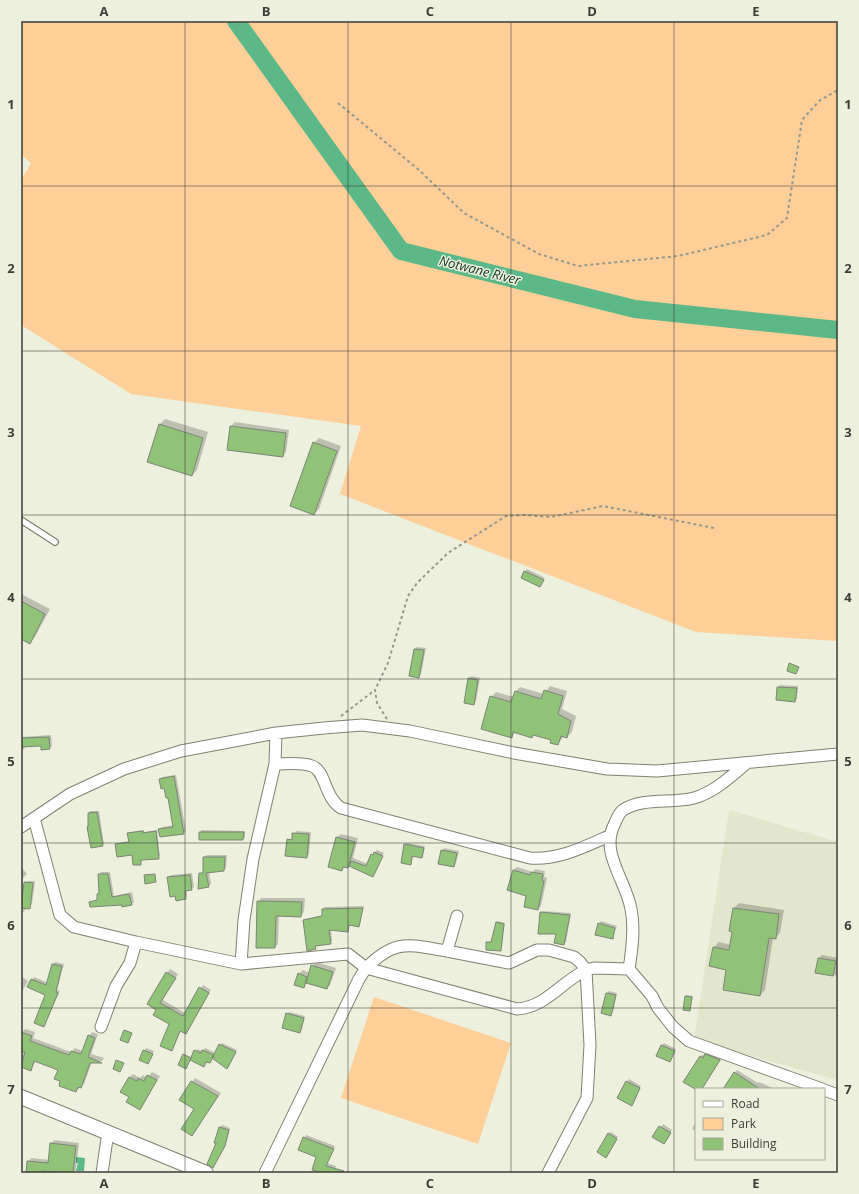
<svg xmlns="http://www.w3.org/2000/svg" width="859" height="1194" viewBox="0 0 859 1194" font-family="'Open Sans',sans-serif">
  <rect width="100%" height="100%" fill="#edf0dd"/>
  <path fill="#e2e6cc" d="M729 810 838 842V1080L694 1040Z"/>
  <path fill="#ffcf99" d="M21 21H838V641L696 632 340 494 361 426 131 394 21 325V180L31 163 21 155Z
    M374 997 511 1043 478 1144 341 1098Z"/>
  <path fill="#5db887" d="M76 1157 85 1158 84 1171H76L78 1163H76Z"/>
  <path fill="#0003" d="M165 419 208 432 197 470 192 475 149 462 160 424Z
    M235 422 289 430 286 452 283 456 229 449 231 426Z
    M319 438 341 446 319 509 314 514V443Z
    M527 569 545 578 540 586 522 577Z
    M21 594 50 609 35 637 30 642 21 638Z
    M417 647 426 648 421 674 419 677 410 675 415 649Z
    M471 676 480 678 476 701 474 704 469 678Z
    M780 685 798 686 797 699 795 701 777 699 778 687Z
    M550 686 567 691 562 709 576 716 572 732 567 737 564 736 558 744 552 739 534 734 532 737 516 732 511 737 491 697 496 692 514 697 515 692 520 687 544 694Z
    M51 735 52 746 49 748 42 745 26 746 23 750H21V737Z
    M176 775 186 831 184 833 160 836 159 829 162 827 174 825 169 797 160 780 162 777Z
    M90 811H99L104 844 102 845 89 813Z
    M144 830V832L157 830 160 856 142 859 140 864 133 854 116 844 130 841 128 833 130 832Z
    M202 830 245 831V837L243 839 200 832Z
    M296 831 311 832 309 854 307 857 288 840 293 838Z
    M341 834 358 838 353 858 368 864 372 855 377 850 384 853 373 876 349 865 345 866 342 869 337 837Z
    M407 843 425 846 423 855 421 857 414 856 410 864 405 844Z
    M444 848 459 851 456 863 454 866 442 851Z
    M207 855H227L226 868 224 870 209 871 211 884 208 886 200 874 204 871V857Z
    M21 867 27 874 21 880Z
    M517 867 533 872 535 869 545 871 544 877 547 878 541 906 538 909 527 895 513 870Z
    M101 872H110L114 896 132 892 134 902 131 905 90 902 98 899V894L100 891 99 875Z
    M192 873 194 887 187 890V896L185 899 168 877 171 875Z
    M28 881H35L32 904 22 913 25 883Z
    M261 898H305L304 912 301 916 279 915 278 944 275 947 258 902Z
    M739 903 784 910 780 933 775 938H773L765 990 760 995 727 970 710 966 714 947 719 942 731 945 733 931 730 930 734 908Z
    M364 906 359 926 350 924 348 931 331 929 332 941 316 945 315 948 305 920 306 919 323 915 324 907Z
    M543 911 571 913 566 942 564 944 541 913Z
    M498 921 505 923 500 950 487 942 493 941Z
    M601 921 617 926 612 938 599 924Z
    M822 955 838 958V976L816 972 819 958Z
    M55 962 64 964 57 990 60 991 44 1026 46 994 29 986 34 977 48 983 53 964Z
    M316 962 336 968 330 985 327 988 307 983 304 987 299 974 303 970 310 973 312 966Z
    M170 969 178 974 163 1000 185 1013 203 985 211 990 188 1030 185 1033 181 1030 172 1049 170 1024 158 1009 148 1003Z
    M21 976 28 981 21 993Z
    M609 991 617 993 613 1012 610 1014 607 993Z
    M687 995 693 996 690 1010 686 996Z
    M289 1012 305 1016 302 1029 300 1032 287 1014Z
    M25 1029 35 1032 33 1038 71 1052 75 1048 83 1051 89 1036 92 1032 98 1034 91 1054 104 1058 102 1061 92 1062 84 1084 76 1091 62 1081 59 1069 36 1061 31 1069 21 1066 24 1057 21 1056V1033Z
    M222 1043 237 1050 229 1066 213 1057 204 1065 184 1055 192 1057 197 1049 202 1051 205 1048 216 1053Z
    M664 1043 676 1049 670 1060 662 1045Z
    M146 1048 154 1051 148 1063 140 1060Z
    M710 1051 723 1056 703 1087 697 1089 685 1081 701 1056Z
    M737 1070 758 1083 759 1082 775 1089H725Z
    M152 1072 160 1076 140 1109 130 1096V1077L133 1074 140 1078 143 1075 147 1078Z
    M195 1078 221 1093 192 1135 196 1108 181 1099Z
    M629 1079 641 1086 632 1105 627 1082Z
    M696 1121V1131L692 1129Z
    M663 1124 672 1130 666 1141 654 1137Z
    M222 1125 230 1128 226 1143 213 1167 220 1127Z
    M611 1132 618 1137 608 1155V1134Z
    M306 1135 335 1146 327 1163 336 1166 334 1173H318L317 1156 299 1149Z
    M55 1140 79 1143 76 1170 73 1173 44 1171V1173H27L28 1162 31 1158 50 1160 51 1143Z
    M416 1171 424 1173H414Z"/>
  <g fill="none" stroke-linecap="round" stroke-linejoin="round">
    <path stroke="#5db887" stroke-width="18" d="M236 21 401 251 635 309 838 330"/>
  </g>
  <path fill="#90c278" stroke="#7b8676" d="M159 424 203 438 192 476 147 462Z
    M230 426 286 433 283 457 227 450Z
    M313 442 337 451 314 515 290 506Z
    M524 571 544 580 540 587 521 578Z
    M21 601 45 614 30 644 21 639Z
    M414 649 424 650 419 678 409 676Z
    M789 663 799 667 796 674 787 671Z
    M468 678 478 680 474 705 464 703Z
    M777 687 797 688 795 702 776 700Z
    M544 690 563 696 558 714 571 721 567 738 561 736 558 745 550 743 551 740 533 735 532 738 513 732 512 738 481 729 490 696 511 702 515 691 541 699Z
    M49 737 50 749 41 750V746L21 747V738Z
    M174 776 184 834 160 837 158 829 173 827 168 798H166L164 788 161 789 159 779Z
    M97 812 103 846 91 848 87 827H88V813Z
    M143 831V833L156 831 159 859 141 860V865H133L132 855 117 857 115 844 129 842 127 833Z
    M199 832H244L243 840H199Z
    M292 833 309 834 307 858 285 856 287 839 292 840Z
    M336 837 355 842 348 868 343 867 342 871 328 867Z
    M404 844 424 848 422 858 412 856 411 865 401 863Z
    M441 850 457 853 454 867 438 864Z
    M374 852 383 856 373 877 349 866 351 861 366 866 371 854 373 855Z
    M203 857H225L224 871 206 873 209 887 198 889 199 873H203Z
    M513 870 530 875 531 872 543 874 542 880 544 881 538 910 524 907 526 896 507 890Z
    M98 874H108L112 897 129 894 132 905 122 907V905L90 907 89 902 97 900V894L99 893Z
    M155 874 156 882 145 884 144 875Z
    M190 875 192 890 185 891 186 899 176 901 175 896 170 897 167 877Z
    M24 882 33 883 30 909 21 908Z
    M257 901 302 902 301 917 276 916 275 948H256Z
    M363 908 359 927 349 925 348 932 329 930 331 944 315 946 316 949 307 951 303 920 322 916V909Z
    M733 908 779 914 776 939 769 938 760 996 723 990 726 970 709 966 713 947 729 950 732 932 729 931Z
    M540 912 570 915 564 945 554 943 556 934H538Z
    M496 922 504 924 501 951 486 950V942H491Z
    M598 923 615 928 613 939 595 935Z
    M818 958 836 961 833 976 815 973Z
    M52 964 62 966 56 992 58 993 44 1027 34 1023 45 995 27 987 31 979 46 985Z
    M311 965 333 972 327 989 306 983Z
    M166 972 176 978 160 1003 183 1016 199 987 209 993 186 1034 180 1031 172 1051 160 1046 169 1024 153 1015 156 1010 147 1004Z
    M298 973 307 977 304 988 294 985Z
    M606 993 616 995 611 1016 601 1013Z
    M685 996 692 997 690 1011 683 1010Z
    M286 1013 304 1018 300 1033 282 1028Z
    M124 1030 132 1033 128 1043 120 1040Z
    M21 1032 32 1036 30 1041 69 1055 71 1051 81 1054 88 1035 95 1038 88 1057 102 1063H90L81 1088 78 1087 76 1092 59 1086 60 1081 54 1079 58 1070 34 1061 31 1071 21 1067 25 1052 21 1051Z
    M219 1044 236 1052 227 1069 212 1058Z
    M661 1045 675 1051 670 1062 656 1056Z
    M143 1050 153 1054 148 1064 139 1060Z
    M194 1050 201 1053 202 1050 214 1055 210 1063 206 1062 204 1067 190 1060Z
    M183 1054 191 1058 186 1069 178 1065Z
    M705 1054 720 1060 702 1089H695L683 1082 700 1056 703 1058Z
    M116 1060 124 1063 120 1072 113 1069Z
    M734 1072 760 1089H723Z
    M147 1075 157 1080 140 1110 126 1102 129 1097 120 1092 129 1077 137 1081 138 1078 144 1081Z
    M191 1081 218 1096 192 1136 181 1129 194 1109 179 1100Z
    M626 1081 640 1088 632 1106 617 1098Z
    M659 1126 671 1133 664 1144 652 1137Z
    M219 1127 229 1130 225 1146 213 1168 207 1164 216 1143H214Z
    M608 1133 617 1139 606 1158 597 1152Z
    M303 1137 334 1149 326 1166 344 1171 343 1173H317V1171L312 1170 316 1157 298 1150Z
    M50 1143 76 1146 73 1173 42 1171V1173H26L27 1161 48 1163Z"/>
  <g fill="none" stroke-linecap="round" stroke-linejoin="round">
    <g stroke="#7f8271" stroke-width="8">
      <path id="service" d="M21 520 55 542"/>
    </g>
    <g stroke="#7f8271" stroke-width="13">
      <path id="minor" d="M747 763C731 776 715 792 694 798 672 804 643 797 623 810 619 813 617 818 615 823 599 852 626 880 631 909 635 928 632 950 629 969L652 996 658 1008 673 1027 689 1041 822 1089
        M275 764C287 764 301 762 312 766 326 771 324 797 341 808L530 858C559 860 584 847 609 836
        M34 818 60 915 74 927 136 942 241 964 348 954 366 968 359 979 265 1173
        M21 827 70 794 124 769 181 751 276 733 324 728 362 725 410 731 514 753 607 769 657 771 838 754
        M457 916 447 951 509 963 537 950H549L574 957 580 962 586 970 590 1045 587 1098 548 1173
        M447 951C409 945 396 938 366 968L517 1009C546 1007 561 982 586 970L594 968 629 969
        M241 964 244 920 253 859 275 764 276 733
        M101 1027 116 986 130 963 136 942
        M824 1090 838 1095
        M102 1173 108 1132"/>
    </g>
    <g stroke="#7f8271" stroke-width="16">
      <path id="tertiary" d="M21 1097 206 1173"/>
    </g>
    <path stroke="#96988a" stroke-width="2" stroke-dasharray="3 3" stroke-linecap="butt" d="M338 103 419 170 464 213 539 254 578 266 678 256 767 235 787 218 802 120 819 101 838 90
      M341 716 375 690
      M387 719 377 703 375 690 388 663 408 596 417 583 448 553 506 516 524 515 551 517 603 506 714 528"/>
    <use href="#service" stroke="#fff" stroke-width="5.5"/>
    <use href="#minor" stroke="#fff" stroke-width="11"/>
    <use href="#tertiary" stroke="#fff" stroke-width="14"/>
  </g>
  <path fill="none" stroke="#3c3d35" stroke-width="1" stroke-opacity="0.55" d="M185 21V1173M348 21V1173M511 21V1173M674 21V1173M21 186H838M21 351H838M21 515H838M21 679H838M21 843H838M21 1008H838"/>
  <g text-anchor="middle" stroke-width="3" stroke-linejoin="round" paint-order="stroke">
    <g font-size="13" font-style="italic" fill="#0d3622" stroke="#edf0dd">
      <text transform="translate(480 270) rotate(14)" y="5">Notwane River</text>
    </g>
  </g>
  <rect width="859" height="1194" fill="none" stroke="#edf0dd" stroke-width="44"/>
  <rect x="695" y="1088" width="130" height="72" fill="#edf0dd" stroke="#a6a89a"/>
  <rect x="703" y="1101" width="20" height="6" fill="#ffffff" stroke="#a6a89a"/>
  <text x="731" y="1108" font-size="12" fill="#3c3d35">Road</text>
  <rect x="703" y="1118" width="20" height="12" fill="#ffcf99" stroke="#a6a89a"/>
  <text x="731" y="1128" font-size="12" fill="#3c3d35">Park</text>
  <rect x="703" y="1138" width="20" height="12" fill="#90c278" stroke="#a6a89a"/>
  <text x="731" y="1148" font-size="12" fill="#3c3d35">Building</text>
  <rect x="22" y="22" width="815" height="1150" fill="none" stroke="#3c3d35" stroke-width="1.5"/>
  <g font-size="13" text-anchor="middle" font-weight="bold" fill="#3c3d35">
    <text x="104" y="16">A</text>
    <text x="266" y="16">B</text>
    <text x="430" y="16">C</text>
    <text x="592" y="16">D</text>
    <text x="756" y="16">E</text>
    <text x="11" y="109">1</text>
    <text x="848" y="109">1</text>
    <text x="11" y="273">2</text>
    <text x="848" y="273">2</text>
    <text x="11" y="437">3</text>
    <text x="848" y="437">3</text>
    <text x="11" y="602">4</text>
    <text x="848" y="602">4</text>
    <text x="11" y="766">5</text>
    <text x="848" y="766">5</text>
    <text x="11" y="930">6</text>
    <text x="848" y="930">6</text>
    <text x="11" y="1094">7</text>
    <text x="848" y="1094">7</text>
    <text x="104" y="1188">A</text>
    <text x="266" y="1188">B</text>
    <text x="430" y="1188">C</text>
    <text x="592" y="1188">D</text>
    <text x="756" y="1188">E</text>
  </g>
</svg>
